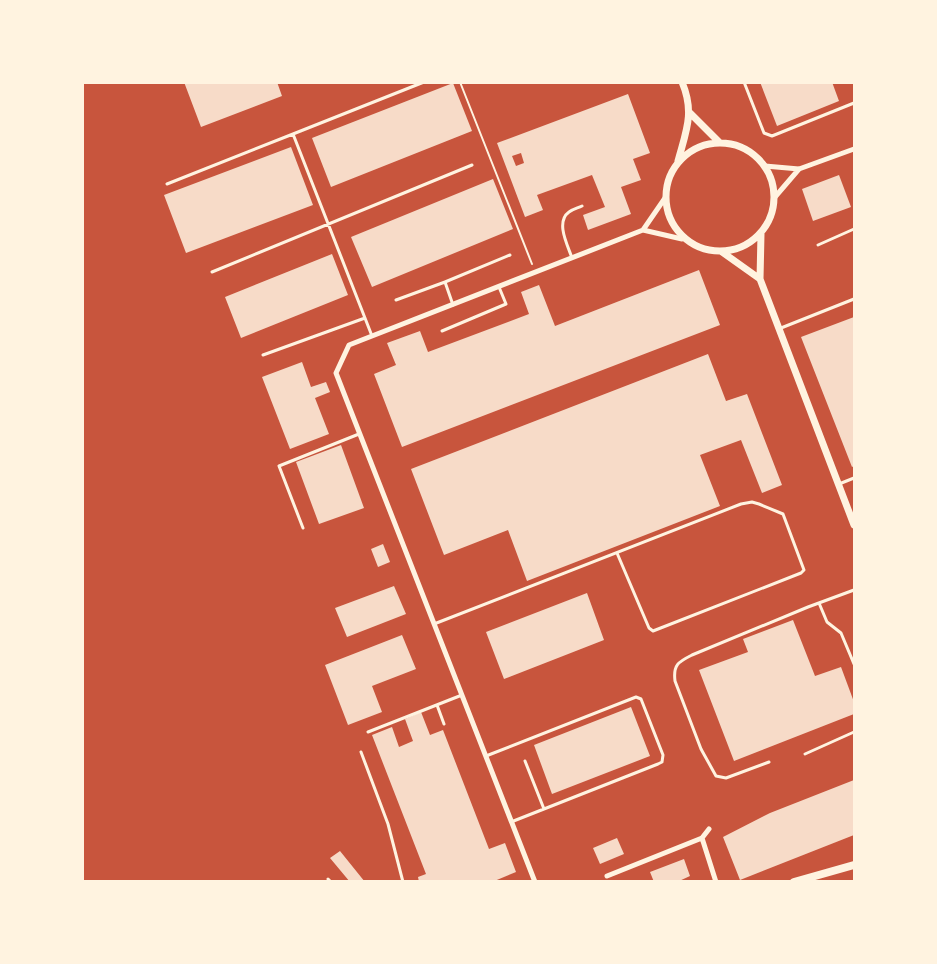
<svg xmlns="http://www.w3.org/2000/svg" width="937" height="964" viewBox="0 0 937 964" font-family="'Nunito Sans',sans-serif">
  <rect width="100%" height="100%" fill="#c8553d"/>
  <path fill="#f7dbc8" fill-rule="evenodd" d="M184 82H277L282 96 201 127Z
    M760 82H832L839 101 777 126Z
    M453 83 472 131 331 187 312 138Z
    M628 94 650 153 633 159 641 180 621 187 631 214 588 230 583 215 605 207 592 175 537 195 543 210 525 217 497 143ZM521 153 524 163 516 166 512 156Z
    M291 147 313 205 186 253 164 195Z
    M839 175 851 207 813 221 802 189Z
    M493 179 513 229 372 287 351 237Z
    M332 254 348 295 241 338 225 297Z
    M699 270 720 325 402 447 374 374 396 365 387 343 420 331 428 352 529 314 521 292 539 285 555 326Z
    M854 317V466L852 467 801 337Z
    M708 354 726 401 747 394 782 485 762 493 741 440 700 455 720 506 527 581 508 530 444 555 411 469Z
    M302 362 311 387 326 382 330 392 315 398 329 434 290 449 262 377Z
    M341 445 364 508 319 524 296 462Z
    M383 544 390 562 378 567 371 549Z
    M394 586 406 614 347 637 335 608Z
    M587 593 604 640 504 679 486 632Z
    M793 620 815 676 841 667 854 702V714L734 761 699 670 748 652 743 639Z
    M402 635 416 669 372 686 382 712 348 725 325 665Z
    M631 707 650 756 552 794 534 745Z
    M421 712 430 735 443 730 489 849 505 843 516 872 492 882H419L418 877 426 874 372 735 392 727 399 747 413 741 405 719Z
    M854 780V835L740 880 723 837 770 813Z
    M617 838 624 854 600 864 593 848Z
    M340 851 365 882H350L330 858Z
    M684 859 690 876 677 882H654L650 872Z"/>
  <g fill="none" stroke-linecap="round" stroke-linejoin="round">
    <path stroke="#fff3e0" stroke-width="2" d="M460 82 532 264"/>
    <path stroke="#fff3e0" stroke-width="3" d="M744 82 764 133 772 136 854 103
      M293 134 424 82
      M167 184 293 134 372 336
      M818 245 854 229
      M572 258C568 246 555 222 569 212 573 209 578 208 582 206
      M212 272 472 165
      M396 300 445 282
      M453 305 445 282 510 255
      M781 328 854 299
      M442 331 506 304 499 287
      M263 355 365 318
      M839 484 854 478
      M303 528 279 466 359 434
      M819 603 827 622 841 633 854 664
      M434 624 741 504 752 502 759 504 783 514 804 570 801 573 653 631 649 628 617 553
      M437 705 444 724
      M368 732 462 695
      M361 752 388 824 403 882
      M805 754 854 732
      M486 756 636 697 641 699 663 755 662 762 658 764 511 822
      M525 761 544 809
      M769 762 726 778 716 776 701 749 675 681C673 665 678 662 692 655L808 607 854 590
      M328 879 331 882"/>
    <path stroke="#fff3e0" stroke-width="5" d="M765 166 799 169 854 149
      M775 197 799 169
      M643 230 665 198
      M702 838 716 882
      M607 876 702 838 709 829
      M535 882 336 373 349 345 643 230 682 239"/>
    <path stroke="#fff3e0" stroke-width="7" d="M690 113 719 142
      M666 197a54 54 0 1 1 108 0a54 54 0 1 1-108 0Z
      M678 161C686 131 695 113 682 82
      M761 234 760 279 854 525
      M722 252 760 279"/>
    <path stroke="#fff3e0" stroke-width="8" d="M794 882 854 865"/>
  </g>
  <rect width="937" height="964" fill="none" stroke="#fff3e0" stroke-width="168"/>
</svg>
